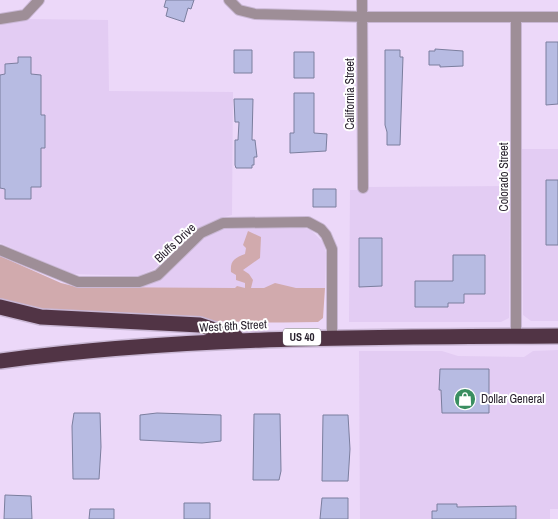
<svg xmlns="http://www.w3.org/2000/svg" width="558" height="519" viewBox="0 0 558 519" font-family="'Archivo Narrow',sans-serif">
  <rect width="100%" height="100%" fill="#ecd8f9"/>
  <path fill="#e3ccf3" d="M26 19 108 20 109 91 233 92 232 215 217 219 200 227 154 269 138 276 73 274 0 243V24Z
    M522 149H558V321H531L523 315Z
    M510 186 509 318 501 322H349L350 190H366V187Z
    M296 226 311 230 323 242 326 253 325 288H135L148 285 165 276 201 240 215 232 231 227Z
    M558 350V509H550V519H360L359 351H442L458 356 524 357 533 351Z"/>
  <path fill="#d1aaad" d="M248 231 261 237 260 258 243 270 249 274 253 280 251 288H264L275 283 296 288H325L323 318 318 322C274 323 230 322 185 320 123 318 61 316 0 300V256L61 283 77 287 235 288 237 286 245 288V283L236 280V275L231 272C230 260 235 258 245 254L246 248 243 245Z"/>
  <path fill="#b7bbe2" stroke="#7b7e9e" d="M166 0H194L191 9 188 8 184 22 166 16 168 8 164 7Z
    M546 42H558V104L546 105Z
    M435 49 463 51V66L440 67V65H429V51H435Z
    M234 50H252V73H234Z
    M385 50H400V57H403L400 145H387V132L385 125Z
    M294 52H314V78H294Z
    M18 57H31V74L41 75V115H45V148H41V187H31V199H5V189L0 188V75L5 74V64L18 63Z
    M294 93H314V133L327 134 326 151 290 153V133H294Z
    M234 99H253L252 140H255L257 157H254V165H252V168H236L235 165V140H238L239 122H235Z
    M546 180H558V245H546Z
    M313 189H336V207H313Z
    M359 238H382V286L359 287Z
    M453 255H485V294H464V303H448V307H415V281H453Z
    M440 369H489V413H442L441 390H439Z
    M74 413H100L101 447 99 479H73L72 426Z
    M157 413 221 415V441L202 443 140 440V415Z
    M254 414H280L281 471 279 480H253Z
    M323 415H348L350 449 348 481H322Z
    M5 495 31 496 32 519H4Z
    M322 498H348V519H320Z
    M184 503H210V519H184Z
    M437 504H457V507L516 506V519H432V511H437Z
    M90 509H114V519H89Z"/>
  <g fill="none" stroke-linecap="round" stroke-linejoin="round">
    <g stroke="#c9b7d4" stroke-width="12">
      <path id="street" d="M229 0 239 10 255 14 371 17H558
        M362 0 363 188
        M516 17V336
        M0 19 25 15 39 0
        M0 250 78 282H139L158 275 201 233 223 223 308 222 321 229 326 235 332 249V336"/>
    </g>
    <g stroke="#c9b7d4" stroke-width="18">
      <path id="highway" d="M0 307 41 317 200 325 236 337
        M0 361C185 336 371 337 558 336"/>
    </g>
    <use href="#street" stroke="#9e8e97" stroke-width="10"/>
    <use href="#highway" stroke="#513445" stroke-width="15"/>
  </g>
  <defs>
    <g id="shop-disc" transform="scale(1.125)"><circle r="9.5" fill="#3a8e60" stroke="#fff"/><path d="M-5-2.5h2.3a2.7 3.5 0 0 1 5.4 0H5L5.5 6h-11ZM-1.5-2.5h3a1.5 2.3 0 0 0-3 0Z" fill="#fff"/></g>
  </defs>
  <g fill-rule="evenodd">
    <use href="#shop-disc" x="465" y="399"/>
  </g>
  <g text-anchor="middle" stroke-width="4" stroke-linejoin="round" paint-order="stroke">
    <rect fill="#fff" stroke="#69646d" stroke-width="1" x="283" y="328.5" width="38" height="17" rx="4"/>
    <g font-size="11" font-weight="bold" fill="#29222e">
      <text x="302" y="341">US 40</text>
    </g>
    <g font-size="12" fill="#29222e" stroke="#fff">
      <text transform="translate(350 94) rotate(-90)" y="4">California Street</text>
      <text transform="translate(504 177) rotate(-90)" y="4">Colorado Street</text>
      <text transform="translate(175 243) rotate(-43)" y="4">Bluffs Drive</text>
      <text transform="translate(233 326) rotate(-3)" y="4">West 6th Street</text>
    </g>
    <g font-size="12" fill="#29222e" stroke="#fff" text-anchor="start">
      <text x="481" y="403">Dollar General</text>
    </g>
  </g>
</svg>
